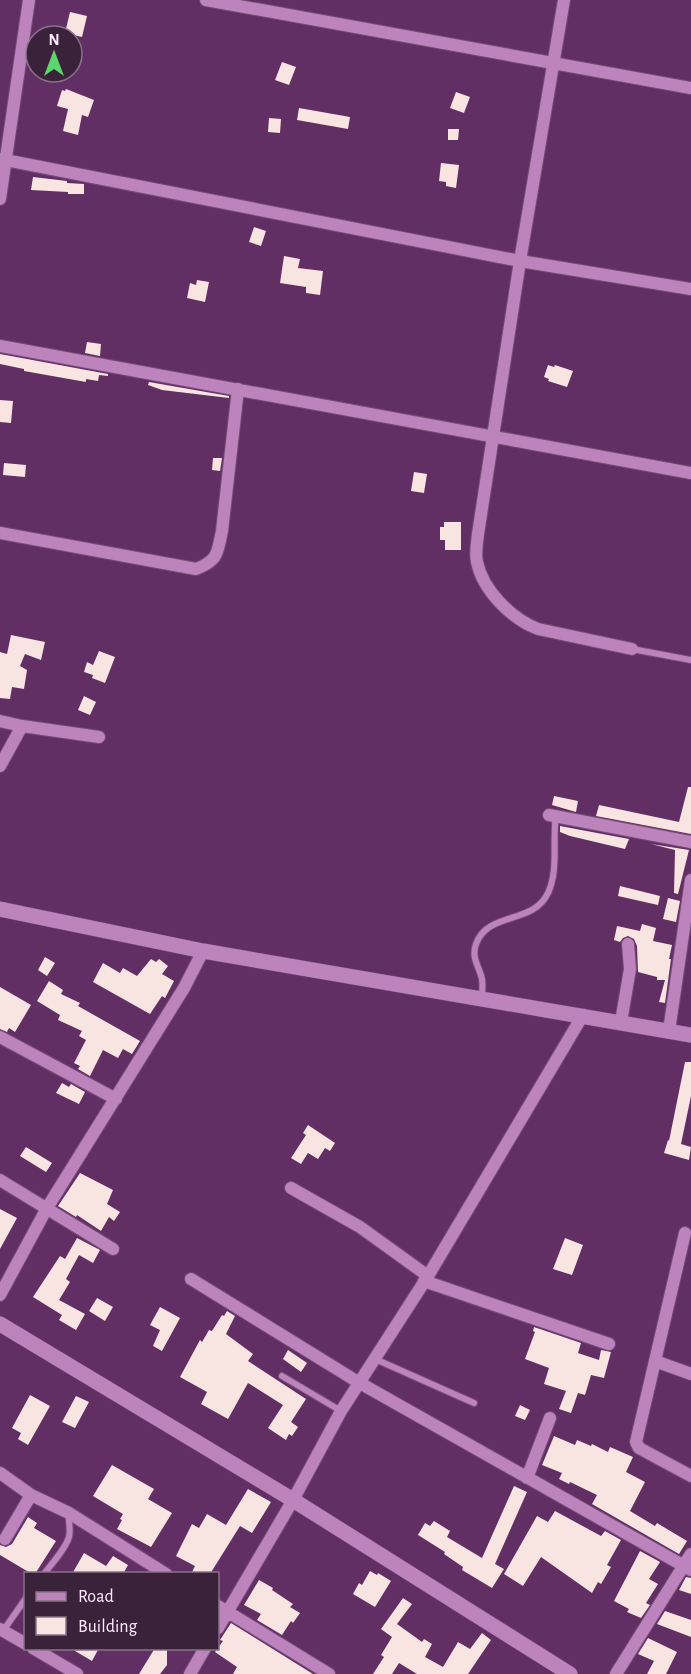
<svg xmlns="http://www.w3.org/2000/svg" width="691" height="1674" viewBox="0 0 691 1674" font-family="'Alegreya Sans',sans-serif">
  <rect width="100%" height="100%" fill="#622f64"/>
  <path fill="#f8e5e2" d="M70 12 87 16 82 37 65 33Z
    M282 62 296 67 289 85 275 80Z
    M66 89 94 100 88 117 82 115 78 135 63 131 68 109 57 106 62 90 65 91Z
    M456 92 470 97 464 113 450 108Z
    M299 108 350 117 348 129 297 120Z
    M269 118 281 119 280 133 268 132Z
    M448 129H459L458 140H448Z
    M441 163 459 165 456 188 446 186V182L439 181Z
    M33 177 67 181V183L84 184V194H68V192L31 190Z
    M254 227 266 231 261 246 249 242Z
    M284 256 300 259 298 268 323 271 320 295 306 293V287L280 283Z
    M197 280 209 282 205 302 187 298 190 283 196 285Z
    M87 342 101 344 100 356 85 353Z
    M0 354 108 374V376L99 375 98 381 86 379V382L24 371V369L0 364Z
    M548 365 554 367 555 365 573 371 567 387 548 381 549 379 544 377Z
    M149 382 229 396V398L162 390 148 385Z
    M0 400 13 401 11 423 0 422Z
    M213 458H222L220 471 212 470Z
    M4 463 26 465 25 477 3 475Z
    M414 472 427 474 424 493 411 491Z
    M444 522H461V550H445V540H440V527H444Z
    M11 635 45 642 41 660 25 654 20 666 27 670 24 689 12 687 10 699 0 698V652L7 654Z
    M99 651 115 657 105 683 92 678 93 675 84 672 87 662 93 665Z
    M84 696 96 702 90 715 78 710Z
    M688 787H691V834L596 816 599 805 679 822Z
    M554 796 578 801 576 812 552 805Z
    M560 826 629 839 625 849 570 836 560 832Z
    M651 844 689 850 678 894 674 893 675 850Z
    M620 886 660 896 658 905 618 896Z
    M668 898 680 901 676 922 663 919Z
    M642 924 656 928 653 941 672 945 669 959H671L665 1003 659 1002 665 980H657V977L638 972 637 946 634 939 628 936 623 938 620 942 614 940 617 926 640 931Z
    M45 957 55 963 47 976 38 970Z
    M151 959 156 962 159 959 168 966 162 974 174 981 165 998 162 996 150 1014 93 982 103 963 120 973 123 968 137 976Z
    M49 981 63 990 61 994 80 1003 78 1006 140 1041 132 1054 123 1049 118 1058 103 1050 90 1076 78 1069 80 1066 74 1063 86 1040 79 1036 82 1031 58 1020 60 1015 37 1001Z
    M0 987 31 1005 15 1032 9 1028 7 1032 0 1029Z
    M685 1062H691V1096L681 1144 691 1147 689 1160 664 1153 668 1140 669 1141Z
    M62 1083 69 1087 71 1084 85 1092 79 1104 56 1093Z
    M308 1125 335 1143 330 1151 325 1148 318 1159 308 1153 301 1164 291 1158 306 1135 303 1133Z
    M26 1147 52 1163 46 1172 20 1156Z
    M80 1173 113 1190 107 1204 120 1212 114 1221 109 1217 101 1231 77 1215 76 1217 58 1206Z
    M0 1209 17 1218 0 1249Z
    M77 1238 100 1250 93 1263 79 1255 66 1279 70 1282 59 1300 85 1314 76 1330 59 1320 62 1315 33 1297 60 1256 65 1259Z
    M565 1238 583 1245 572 1275 553 1269Z
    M97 1298 113 1307 105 1321 89 1311Z
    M160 1307 180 1318 162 1351 153 1346 160 1330 150 1325Z
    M227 1311 235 1316 226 1334 253 1354 248 1361 306 1399 291 1422 298 1427 292 1436 289 1434 286 1440 268 1428 283 1405 248 1383 228 1419 201 1404 207 1392 180 1377 200 1340 202 1342 209 1330 212 1331 222 1315 224 1316Z
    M534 1327 581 1343 578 1353 599 1360 601 1350 611 1352 604 1378 591 1375 585 1395 578 1393 571 1413 559 1409 566 1391 544 1384 549 1368 525 1359 535 1332 533 1331Z
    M288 1350 307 1363 301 1372 283 1359Z
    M30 1395 50 1406 28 1445 18 1439 21 1433 12 1428Z
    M76 1396 89 1402 75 1428 62 1422Z
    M520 1405 530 1410 525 1420 515 1416Z
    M554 1436 575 1445 577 1440 591 1446 592 1444 608 1452 610 1447 633 1457 626 1472 645 1482 630 1511 655 1526 657 1523 687 1541 679 1554 592 1504 597 1495 570 1482 569 1484 559 1479 562 1473 542 1465Z
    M112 1465 154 1489 148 1499 172 1513 151 1547 117 1529 122 1520 120 1519 123 1514 93 1496Z
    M514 1486 527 1492 495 1564 504 1569 492 1588 462 1570 463 1567 444 1554 445 1552 418 1535 425 1523 430 1526 434 1521 450 1531 447 1537 482 1558Z
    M248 1489 271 1502 252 1533 240 1526 210 1574H191L195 1566 176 1556 192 1524 199 1528 207 1514 226 1525Z
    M555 1511 601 1536 605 1531 621 1540 607 1565 611 1567 601 1584 598 1582 592 1593 541 1557 523 1586 504 1574 537 1516 548 1522Z
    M28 1517 37 1523 34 1528 56 1541 35 1574H32L0 1555V1545L6 1547 12 1544Z
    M640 1551 660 1562 649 1579 658 1584 646 1603 650 1605 641 1618 627 1612 629 1609 614 1601Z
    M84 1553 106 1566 113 1556 128 1565 123 1574H72Z
    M370 1571 377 1575 378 1573 391 1581 375 1607 353 1594 359 1583 362 1585Z
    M686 1577 691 1578V1594L679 1590Z
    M259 1580 273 1588 272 1590 293 1604 290 1607 300 1613 293 1623 291 1621 282 1635 257 1620 261 1614 244 1605Z
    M403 1598 412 1604 397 1624 422 1642 424 1639 432 1644 425 1657 443 1667 458 1642 470 1649 482 1633 491 1640 468 1674H417L399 1663 392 1674H373L384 1657 381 1655 392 1637 381 1629Z
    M665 1611 691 1620V1637L657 1624Z
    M231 1623 313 1674H233L237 1667 215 1652 223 1641 220 1640Z
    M648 1638 677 1652 666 1674H647L654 1661 638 1654Z
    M70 1648H99L92 1661Z
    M155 1648H167V1665L160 1674H139Z"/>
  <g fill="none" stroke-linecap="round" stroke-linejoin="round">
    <g stroke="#754b77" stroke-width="8">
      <path id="lane" d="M632 649 691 660
        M482 998C482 992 483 985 482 979 479 966 471 958 476 944 488 911 533 925 548 893 559 869 552 841 556 815
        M375 1359 474 1403
        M282 1376 341 1411
        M44 1574C52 1563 65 1550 69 1537 71 1530 68 1521 69 1513
        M3 1631 26 1598"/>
    </g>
    <g stroke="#754b77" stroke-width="14">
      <path id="street" d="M206 0 691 88
        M564 0 520 261 478 534C477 543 475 553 477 562 483 591 512 619 538 629L632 649
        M0 159 520 261 691 289
        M0 199 29 0
        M0 346 691 473
        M0 533 196 569C219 560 217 553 222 531L238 389
        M0 721 22 726 99 737
        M0 766 22 726
        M549 815 691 842
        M621 1022 630 969 628 944
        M669 1031 691 880
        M0 1037 116 1099
        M0 1180 113 1249
        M291 1188 360 1227 428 1276
        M685 1233 636 1442 639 1448 691 1476
        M191 1279 358 1382 691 1570
        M424 1281 609 1344
        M0 1295 47 1208 184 988 203 951
        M655 1361 691 1374
        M0 1473 31 1495 69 1513 166 1574
        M527 1478 550 1418
        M5 1539 31 1495
        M218 1606 329 1674
        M218 1628 293 1500 341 1411 428 1276 583 1015
        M0 1629 26 1644
        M33 1648 77 1674
        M190 1674 205 1648
        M616 1674 691 1554"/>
    </g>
    <g stroke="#754b77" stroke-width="16">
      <path id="secondary" d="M0 909 203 951 691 1035
        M0 1324 293 1500 570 1674"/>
    </g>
    <use href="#lane" stroke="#bd83bd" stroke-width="6"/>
    <use href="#street" stroke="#bd83bd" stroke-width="12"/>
    <use href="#secondary" stroke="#bd83bd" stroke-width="15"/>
  </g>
  <rect x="24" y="1572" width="195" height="78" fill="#3a233a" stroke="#887388" stroke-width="1.5"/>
  <rect x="36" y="1592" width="30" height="9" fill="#bd83bd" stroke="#887388" stroke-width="1.5"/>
  <text x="78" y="1602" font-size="18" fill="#feebfe">Road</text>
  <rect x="36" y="1617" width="30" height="18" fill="#f8e5e2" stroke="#887388" stroke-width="1.5"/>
  <text x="78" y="1632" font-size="18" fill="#feebfe">Building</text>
  <g transform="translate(54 54)"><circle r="28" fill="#3a233a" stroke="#887388" stroke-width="1.5"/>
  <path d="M0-4.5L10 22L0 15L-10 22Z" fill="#5cd56d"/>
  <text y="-9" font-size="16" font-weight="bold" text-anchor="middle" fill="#feebfe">N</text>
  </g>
</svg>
